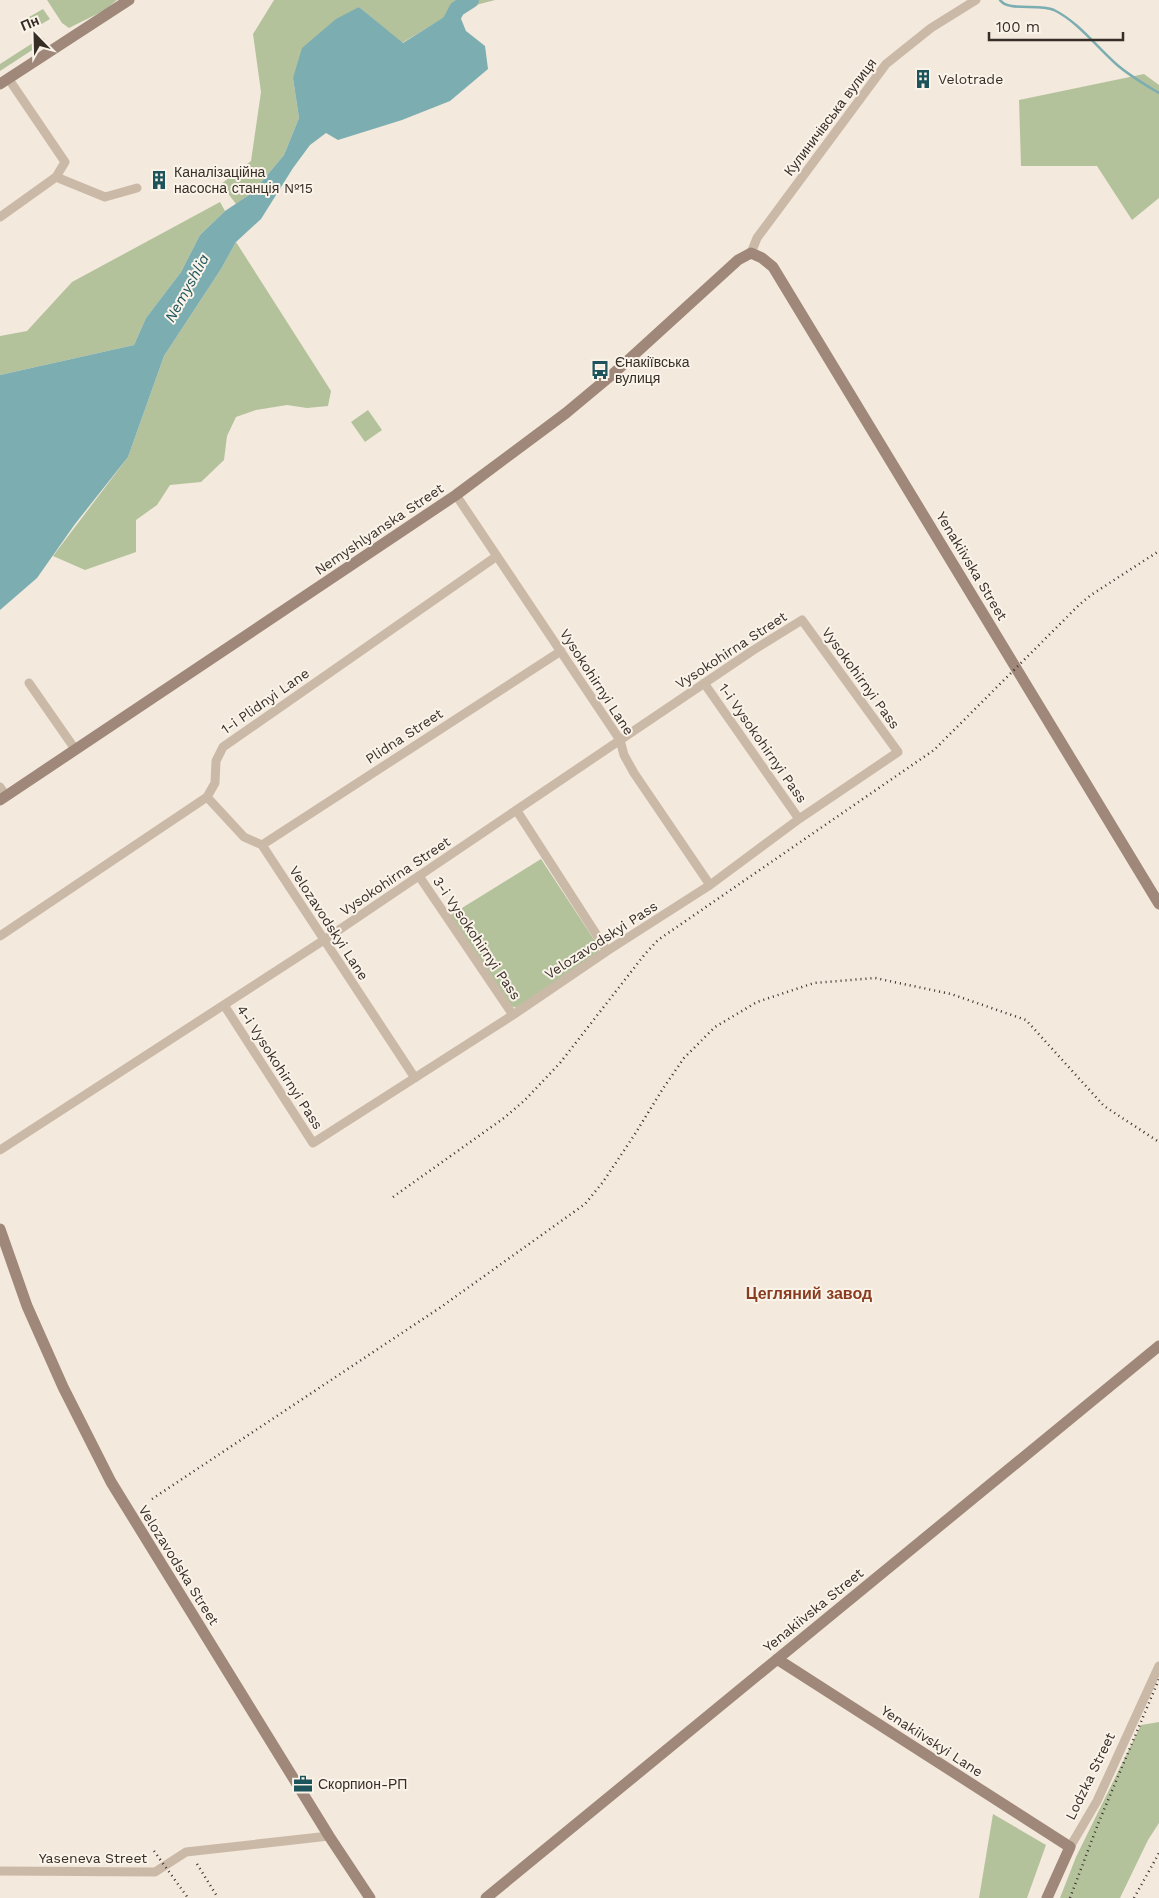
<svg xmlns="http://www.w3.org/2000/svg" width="1159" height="1898" viewBox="0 0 1159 1898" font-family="'Work Sans',sans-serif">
  <rect width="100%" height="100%" fill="#f3e9dc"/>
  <path fill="#b4c29c" d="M47 0H117L105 10 69 28 62 23Z
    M274 0H495L457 10 402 43 359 7 293 78 299 118 284 155 252 193 236 204 221 184 251 161 261 92 253 34Z
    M43 9 50 19 35 28 29 17Z
    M42 37 45 40 43 43 0 71V64Z
    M1144 74 1159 85V198L1132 220 1097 166H1021L1019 100Z
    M220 202 225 211 200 235 181 272 146 318 134 345 0 375V336L27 331 72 282Z
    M236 242 331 391 328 406 307 408 287 405 256 410 236 417 227 436 224 460 201 482 170 485 157 505 136 520V552L85 570 53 556 128 457 164 356 221 269Z
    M368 410 382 430 365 442 351 422Z
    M541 859 599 947V953L517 1008 511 1006 449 916Z
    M1159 1722V1823L1148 1840 1120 1898H1060L1076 1857 1141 1725Z
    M993 1814 1046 1845 1027 1898H979Z"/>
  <path fill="#7badb1" d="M359 7 403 43 457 9 466 31 485 46 488 69 450 101 402 120 338 140 326 133 310 145 293 168 261 219 236 242 221 269 164 356 128 457 75 524 37 578 0 610V375L134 345 146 318 181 272 200 235 225 211 252 193 284 155 299 118 293 78 302 48 336 19Z"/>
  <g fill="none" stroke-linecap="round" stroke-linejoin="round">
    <path stroke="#7badb1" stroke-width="2.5" d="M1000 0C1008 12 1039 3 1054 10 1078 22 1095 45 1115 63 1128 75 1144 84 1159 93"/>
    <path stroke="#7badb1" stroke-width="16" d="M447 28 457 9 471 0"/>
    <path stroke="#cbb9a8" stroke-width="9" d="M8 78 65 162 56 177
      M0 217 56 177 105 197 137 188
      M751 253 757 238 780 207 886 64 931 28 976 0
      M456 495 620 740 624 755 634 773 710 885
      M29 683 75 749
      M704 683 799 819
      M0 787 6 796
      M207 797 244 837 262 845 415 1078
      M517 811 607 951
      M262 845 561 651
      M419 876 513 1015
      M0 936 207 797 215 783 216 761 223 747 497 556
      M0 1150 324 940 752 651 802 620 898 752 799 819 710 885 607 951 513 1015 313 1143 224 1005
      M1070 1847 1097 1801 1159 1666
      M0 1871 155 1872 186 1852 329 1836"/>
    <path stroke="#9f8879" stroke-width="11" d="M0 84 129 0
      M0 800 456 495 566 413 614 373 738 260 751 253 762 258 773 267 1159 904
      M0 1229 27 1306 63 1387 111 1482 329 1836 370 1898
      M777 1659 1070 1847 1047 1898
      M486 1898 1159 1346"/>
    <path stroke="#382e28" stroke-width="2.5" stroke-dasharray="1 4" stroke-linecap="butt" d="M393 1197 504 1118 525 1100 560 1063 645 954 658 940 934 750 1079 605 1091 595 1159 551
      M152 1499 441 1307 585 1204 603 1182 635 1134 662 1090 684 1058 715 1027 757 1002 814 983 875 978 951 994 1026 1020 1104 1106 1159 1142
      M154 1851 188 1898
      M197 1864 218 1898
      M1070 1898 1098 1824 1159 1679
      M1134 1898 1159 1853"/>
  </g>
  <defs>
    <g id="building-bare" transform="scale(1.5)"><path d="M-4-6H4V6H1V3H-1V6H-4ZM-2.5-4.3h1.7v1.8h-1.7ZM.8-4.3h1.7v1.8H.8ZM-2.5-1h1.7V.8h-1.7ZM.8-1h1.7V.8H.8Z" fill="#1d545b" stroke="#faf3e9" stroke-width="2.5" paint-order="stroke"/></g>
    <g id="bus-bare" transform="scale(1.5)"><path d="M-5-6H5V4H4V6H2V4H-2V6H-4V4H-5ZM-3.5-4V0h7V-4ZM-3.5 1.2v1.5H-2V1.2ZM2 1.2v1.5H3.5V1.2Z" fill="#1d545b" stroke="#faf3e9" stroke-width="2.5" paint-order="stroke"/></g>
    <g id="office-bare" transform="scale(1.5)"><path d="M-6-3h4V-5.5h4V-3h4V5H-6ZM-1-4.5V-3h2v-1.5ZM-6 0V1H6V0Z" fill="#1d545b" stroke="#faf3e9" stroke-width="2.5" paint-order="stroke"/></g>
  </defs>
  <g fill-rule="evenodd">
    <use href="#building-bare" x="923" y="79"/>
    <use href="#building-bare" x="159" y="180"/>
    <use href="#bus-bare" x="600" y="370"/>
    <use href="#office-bare" x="303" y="1784"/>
  </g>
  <g text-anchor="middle" stroke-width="4" stroke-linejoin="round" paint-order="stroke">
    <g font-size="14" fill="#382e28" stroke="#faf3e9" text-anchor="start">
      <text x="938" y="84">Velotrade</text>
      <text x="174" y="177">Каналізаційна<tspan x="174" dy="16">насосна станція №15</tspan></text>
      <text x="615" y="367">Єнакіївська<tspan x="615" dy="16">вулиця</tspan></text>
      <text x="318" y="1789">Скорпион-РП</text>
    </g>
    <g font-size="14" fill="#382e28" stroke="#faf3e9">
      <text transform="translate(830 117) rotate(-53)" y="5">Кулиничівська вулиця</text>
      <text transform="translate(379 529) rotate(-34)" y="5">Nemyshlyanska Street</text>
      <text transform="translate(972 566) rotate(59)" y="5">Yenakiivska Street</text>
      <text transform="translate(731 650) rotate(-33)" y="5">Vysokohirna Street</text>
      <text transform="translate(861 678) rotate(54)" y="5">Vysokohirnyi Pass</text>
      <text transform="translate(597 682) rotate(57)" y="5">Vysokohirnyi Lane</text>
      <text transform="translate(265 701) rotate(-35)" y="5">1-i Plidnyi Lane</text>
      <text transform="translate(404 736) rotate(-33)" y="5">Plidna Street</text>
      <text transform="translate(763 743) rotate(55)" y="5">1-i Vysokohirnyi Pass</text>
      <text transform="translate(395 876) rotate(-34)" y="5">Vysokohirna Street</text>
      <text transform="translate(329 923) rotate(57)" y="5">Velozavodskyi Lane</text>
      <text transform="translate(477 938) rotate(56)" y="5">3-i Vysokohirnyi Pass</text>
      <text transform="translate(601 940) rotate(-33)" y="5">Velozavodskyi Pass</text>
      <text transform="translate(280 1067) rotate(57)" y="5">4-i Vysokohirnyi Pass</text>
      <text transform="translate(179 1565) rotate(58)" y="5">Velozavodska Street</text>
      <text transform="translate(813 1610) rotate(-39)" y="5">Yenakiivska Street</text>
      <text transform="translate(932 1741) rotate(33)" y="5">Yenakiivskyi Lane</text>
      <text transform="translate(1090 1776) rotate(-64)" y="5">Lodzka Street</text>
      <text x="93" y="1863">Yaseneva Street</text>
    </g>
    <g font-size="15" font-style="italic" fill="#1d545b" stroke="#faf3e9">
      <text transform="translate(187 288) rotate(-61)" y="5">Nemyshlia</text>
    </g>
    <g font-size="16" font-weight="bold" fill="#893c1f" stroke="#faf3e9">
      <text x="809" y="1299">Цегляний завод</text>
    </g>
  </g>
  <g transform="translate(35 35) rotate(337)" stroke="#faf3e9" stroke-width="4" paint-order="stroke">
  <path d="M0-4L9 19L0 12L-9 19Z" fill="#382e28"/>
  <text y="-8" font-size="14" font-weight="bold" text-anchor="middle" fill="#382e28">Пн</text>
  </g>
  <path d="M989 32v8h134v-8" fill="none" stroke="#382e28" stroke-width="2.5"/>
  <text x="996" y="32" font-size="15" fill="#382e28" stroke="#faf3e9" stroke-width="4" paint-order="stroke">100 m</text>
</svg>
